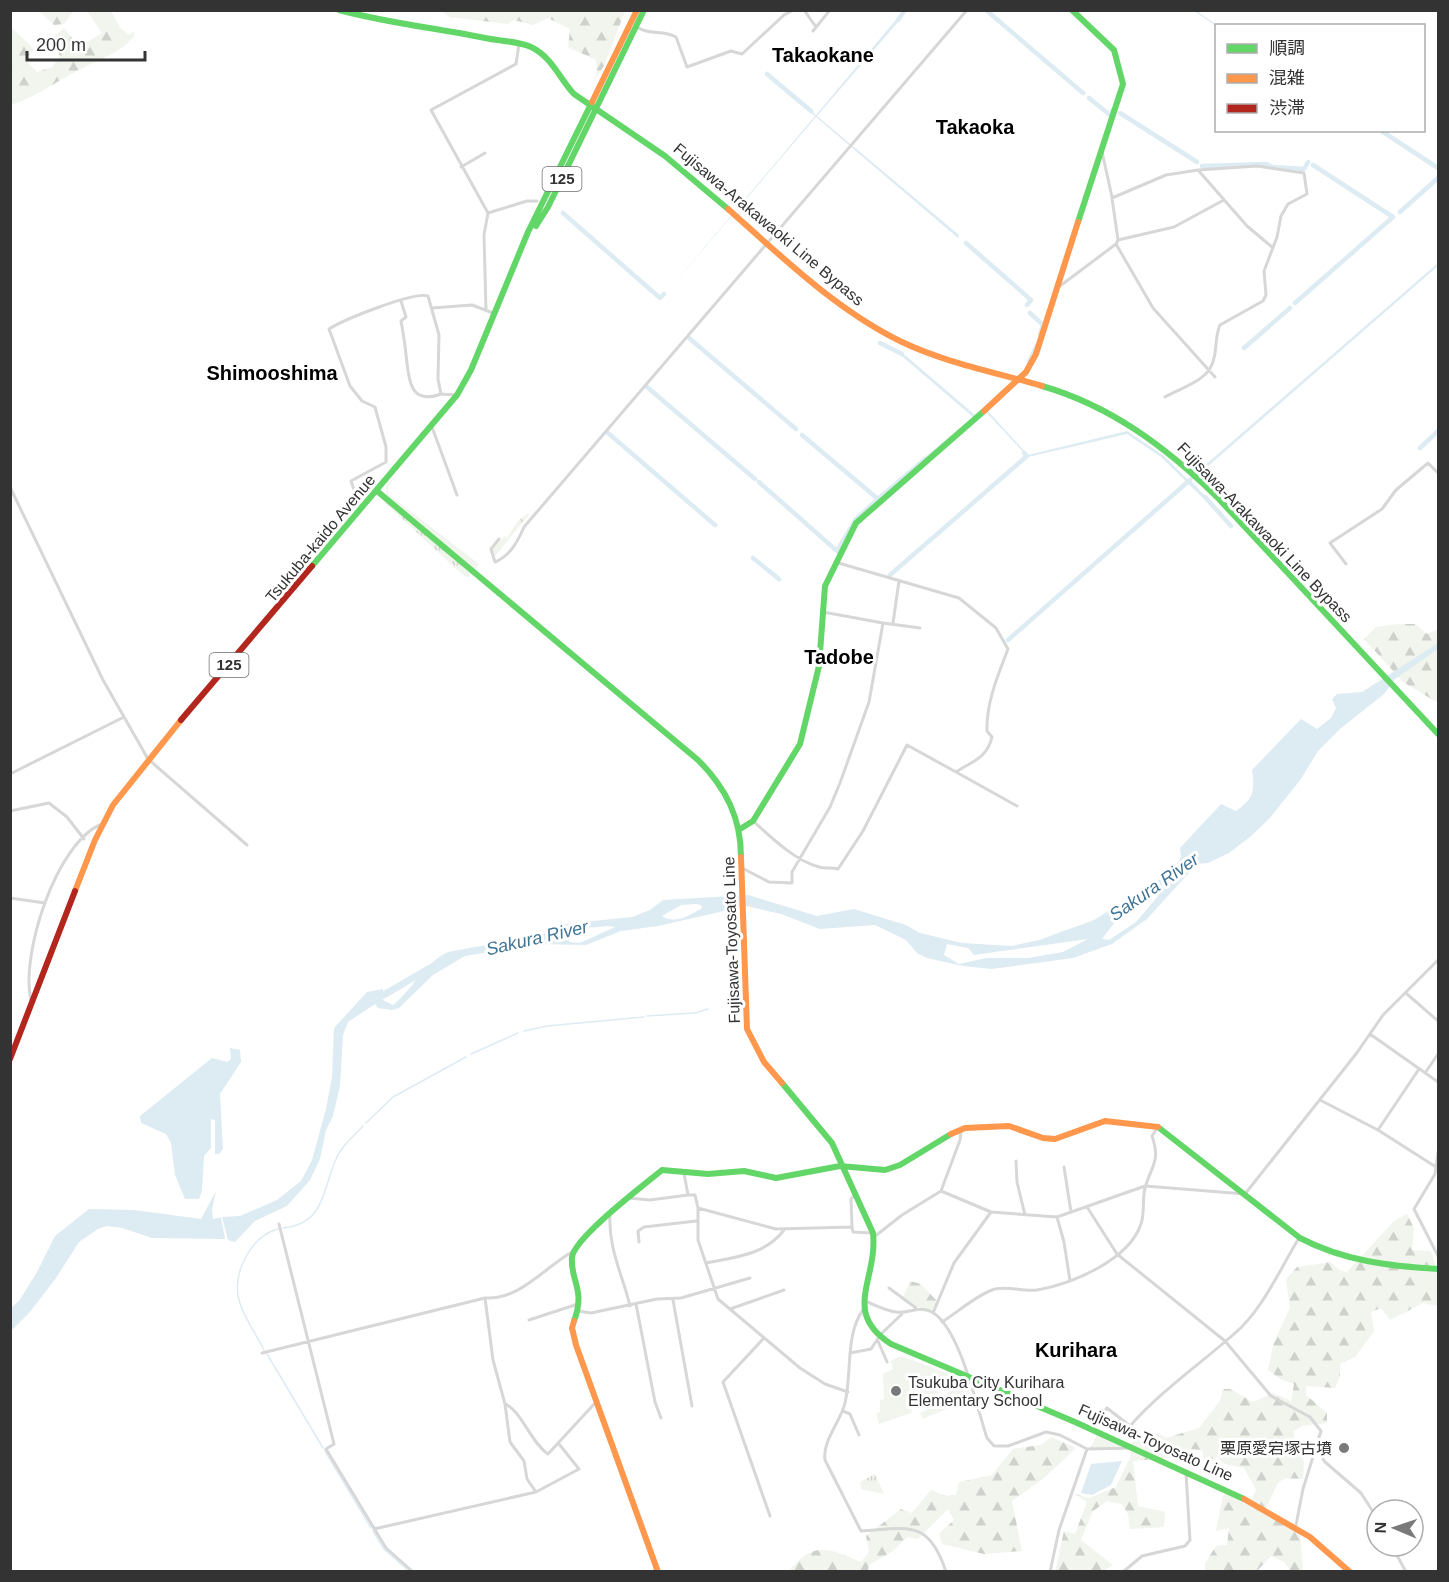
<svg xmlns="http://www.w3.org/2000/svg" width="1449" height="1582" viewBox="0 0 1449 1582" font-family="Helvetica,'Noto Sans JP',sans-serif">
  <defs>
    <pattern id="grass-tufts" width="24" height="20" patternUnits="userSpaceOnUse" patternTransform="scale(1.5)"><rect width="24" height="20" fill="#f1f5ed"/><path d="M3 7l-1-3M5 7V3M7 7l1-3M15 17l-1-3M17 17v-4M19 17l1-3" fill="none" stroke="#cfd2cc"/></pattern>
    <pattern id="forest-firs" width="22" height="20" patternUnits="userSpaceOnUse" patternTransform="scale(1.5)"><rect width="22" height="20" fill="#f1f5ed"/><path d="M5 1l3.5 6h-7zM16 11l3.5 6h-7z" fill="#cfd2cc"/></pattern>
    <pattern id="park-crowns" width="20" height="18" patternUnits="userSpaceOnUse" patternTransform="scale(1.5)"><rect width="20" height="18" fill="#f1f5ed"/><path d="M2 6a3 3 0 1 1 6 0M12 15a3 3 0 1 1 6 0" fill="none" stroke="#cfd2cc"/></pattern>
  </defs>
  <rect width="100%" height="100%" fill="#fff"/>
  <path fill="url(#grass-tufts)" d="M400 470 388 487V494L479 564 475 569 387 495 386 486Z
    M377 499C389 499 457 562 471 574L469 577H466L455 568 383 501 377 500 367 510Z
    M964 1379 972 1398 923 1419 920 1413 932 1407Z
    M1097 1434 1125 1446 1091 1448Z
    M875 1474 884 1494 861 1489 860 1482Z"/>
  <path fill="url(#forest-firs)" d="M32 11H74L64 24 54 25 39 11Z
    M87 11H111L120 28 130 35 134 31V36C122 52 104 57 87 66 60 78 39 96 11 105V27L34 49 26 61 37 72 52 67 60 57 57 48H40L64 28 79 47 102 33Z
    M442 11H625L604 66 593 82 597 72 596 60 568 47 570 29 548 18 533 25 514 20 508 24 449 17Z
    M1398 624H1415L1427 634 1438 629V703L1403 682 1364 639 1376 627Z
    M1407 1214 1414 1228 1412 1250 1431 1251 1438 1274V1306L1423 1303 1390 1320 1381 1308 1371 1312 1374 1331 1355 1357 1340 1364V1377L1335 1388 1306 1386V1395L1327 1413V1423L1302 1426 1294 1431V1438L1304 1462 1303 1479 1285 1478 1278 1483 1265 1510 1300 1533 1303 1571H1291L1284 1562 1271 1556 1257 1571H1205V1563L1216 1546 1227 1545 1229 1528 1216 1531 1223 1496 1226 1493 1251 1501 1256 1490 1244 1468 1224 1464 1217 1457 1205 1462 1202 1450 1189 1449 1183 1457 1133 1461 1138 1506 1165 1512 1164 1527 1130 1529 1128 1514 1122 1504 1107 1501 1093 1511 1081 1540 1113 1565 1103 1571 1055 1572 1064 1531 1075 1534 1087 1502 1075 1494 1089 1498 1116 1487 1131 1455 1132 1436 1158 1433 1166 1438 1199 1428 1220 1401 1223 1389H1230L1253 1402 1273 1393 1291 1401 1294 1384 1282 1380 1268 1370 1274 1342 1290 1308 1286 1279 1297 1267 1330 1262 1341 1271 1347 1272 1394 1221Z
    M910 1281 921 1284 938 1302 931 1311 913 1305 903 1297Z
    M1051 1437 1076 1448 1044 1478 1012 1501 1022 1551 984 1554 942 1544 939 1534 954 1520 948 1509 918 1539 907 1537 893 1551 869 1565 868 1571 788 1572C814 1541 826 1547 861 1562L869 1552 866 1536 901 1509 912 1513 931 1490 946 1496 956 1495 959 1482 992 1475 1013 1449 1041 1445Z"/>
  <path fill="url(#park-crowns)" d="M528 513 529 515 495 556 492 549 505 536 507 538 518 521Z"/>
  <path fill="#f1f5ed" d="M901 1356 955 1376V1379L924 1404 912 1409 911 1413 879 1424 876 1414 880 1412V1400L884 1399 883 1374 893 1369 891 1361Z"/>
  <path fill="#ddebf3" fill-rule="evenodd" d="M900 15 902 16 898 22 817 116 959 235 958 238 816 117 660 300 815 116 810 112 811 110 816 115Z
    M1438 263V266L1191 481 1209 500 1207 502 1161 457 1127 434 1028 457 985 411 926 460 924 458 973 417 897 352 899 350 975 415 1001 391 1003 392 986 409 1028 455 1127 431 1163 455 1188 480Z
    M1438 643V649L1395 679 1384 694 1340 729 1318 751 1301 779 1269 819 1250 837 1229 853 1208 863 1197 864 1147 919 1112 944 1073 958 992 969 963 966 927 958 917 953 906 940 875 925 820 929 781 914 746 906 658 926 621 931 586 945 538 944 465 956 433 975 399 1008 392 1010 378 1008 375 1004 348 1022 343 1035 340 1086 333 1116 326 1130 320 1159 310 1180 287 1206 255 1221 235 1242 228 1240 222 1217 240 1216 277 1200 301 1181 312 1160 326 1109 332 1077 334 1028 367 992 383 989V1000L393 1005C413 989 423 965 446 953 453 950 462 950 469 948 501 942 536 942 564 924L632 917 650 910 663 900 748 895 817 916 854 909 906 925 920 933 962 943 1012 946 1039 940 1094 920 1173 871 1181 857 1180 848 1221 804 1236 811C1254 798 1255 791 1252 770L1301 719 1317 729 1331 718 1336 708 1332 699 1337 694 1362 692ZM1157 893 1158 896 1136 922 1109 940 1102 939 1115 922ZM696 904 701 905 702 908C690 915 675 925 662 916L681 905ZM608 926 615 927 580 943 569 942 570 932 573 929ZM1088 939 1063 952 1028 958H986L959 964 944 955 947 944 968 948 974 955Z
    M230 1048 240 1050 241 1062 220 1094 223 1149 219 1154H215V1120L211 1119V1148L204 1156 202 1191 199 1199H185L175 1175 171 1143 166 1134 141 1123 140 1116 212 1058 227 1062 231 1059Z
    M216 1191 212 1210 213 1219 221 1217 225 1239 152 1238 122 1228 107 1226 98 1229 79 1242 56 1278 30 1312 11 1331V1308L19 1301 37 1272 55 1236 89 1209 134 1210 201 1219Z
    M1122 1461 1111 1485 1092 1495 1081 1493 1091 1464Z"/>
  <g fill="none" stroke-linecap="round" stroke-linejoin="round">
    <path stroke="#ddebf3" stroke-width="1.5" d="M1194 10 1217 26
      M647 1016 695 1013 708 1009
      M524 1031 547 1026 644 1017
      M471 1054 518 1033
      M366 1123 393 1097 466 1057
      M283 1228C326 1223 322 1190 336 1159 341 1146 354 1136 363 1126
      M264 1350C256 1334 243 1316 239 1300 232 1273 251 1236 278 1229
      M267 1354 323 1448
      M325 1451 371 1528
      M373 1531 384 1549 410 1572"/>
    <path stroke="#ddebf3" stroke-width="4.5" d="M986 10 1083 93
      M898 20 905 10
      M767 74 811 111
      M1089 98 1110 115 1113 110
      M1120 113 1197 162
      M1380 130 1438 168
      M1202 166 1266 164 1273 167 1304 169 1308 162
      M1400 212 1438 178
      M563 213 660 298 664 294
      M966 243 1031 300 1027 305
      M1295 303 1393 217 1313 165
      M1030 313 1043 325 1040 334
      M689 338 796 429
      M880 343 902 354
      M1244 348 1290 308
      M1029 362 1037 345
      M647 387 755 479
      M608 433 715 525
      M802 435 878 499 925 459
      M1420 448 1438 431
      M759 482 837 551 856 519 878 499
      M1205 497 1231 526
      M753 558 779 579
      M890 575 1027 456 1024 453
      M1008 640 1190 480"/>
    <path stroke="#ddebf3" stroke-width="7" d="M375 1000 430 968"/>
    <path stroke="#d7d7d7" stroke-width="3" d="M804 10 816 27
      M637 27C650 36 663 29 676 37L687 67 731 51 742 54 784 15 793 10
      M813 31 830 10
      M1102 152 1112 197
      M461 167 485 153
      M1198 170 1247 226 1272 247
      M488 213 527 201H537
      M1118 240 1174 227 1222 201
      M1116 244 1153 308 1215 377
      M1060 286 1116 244 1118 240 1112 198 1166 175 1198 170 1257 166 1304 173 1307 194 1288 204 1281 216 1277 237 1264 271 1266 295 1263 301 1220 325C1215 336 1217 347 1214 358 1210 381 1182 387 1165 397
      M401 301 406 317 401 321C403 332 405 343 406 355 409 377 408 406 441 394
      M432 308 472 305 493 313
      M486 310 484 235 488 213 431 110 516 64 519 44
      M432 427 457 495
      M10 487 103 680 148 759 247 845
      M360 507 351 481 386 462V447L375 407 362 401 350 386 329 329C343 320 414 291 428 296L439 335 438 379 441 394 456 395
      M499 539 491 549 495 562C510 556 518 541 524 527L967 10
      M835 562 959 598 996 628 1008 649C998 675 986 703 987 731L992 737C987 758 973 761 956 772L1017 806
      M1346 564 1330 543 1382 509 1396 490 1428 463 1438 473
      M823 612 883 623
      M893 623 899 581
      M10 774 124 717
      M10 811 49 803 67 817 84 839
      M753 821C772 838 794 860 819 867 825 869 832 867 838 869L863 831 907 745 956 772
      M742 868 769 882 792 883V872L830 807 840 783 869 702 883 623 920 628
      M10 898 45 903
      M1407 994 1438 1021
      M31 1000C20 956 56 842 102 824
      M1370 1034 1438 1082
      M1425 1073 1438 1054
      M1320 1100 1378 1130 1436 1167
      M1378 1130 1419 1069
      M1438 1152 1435 1174 1414 1209 1438 1256
      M1016 1161 1017 1182 1025 1215
      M1064 1167 1071 1212
      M684 1173 688 1195H695L698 1208V1240L718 1299 800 1368 825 1384 848 1392
      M941 1191 991 1212 1057 1217 1145 1186 1245 1194 1356 1054 1383 1015 1438 960
      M628 1198 650 1200 688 1195
      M1087 1207 1117 1254 1225 1341 1271 1396 1310 1417 1321 1431 1303 1489 1296 1525
      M698 1208 776 1229 852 1227 853 1232 872 1233
      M610 1214C608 1248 622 1273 630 1306
      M1057 1217 1064 1242 1070 1281
      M279 1224 334 1444 326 1449 386 1548 413 1572
      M852 1227 851 1199 856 1194
      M874 1237 902 1215 941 1191 960 1140 961 1131
      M639 1242 638 1231 644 1227 696 1221
      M706 1263C736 1257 765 1255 784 1230
      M889 1288 916 1308
      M485 1298 493 1360 505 1404 510 1442 524 1461 527 1479 536 1492
      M673 1300 692 1406
      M865 1301C875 1305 886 1311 896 1312 910 1314 918 1305 932 1312 960 1328 977 1408 987 1438L994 1446H1008L1046 1432 1060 1435 1087 1449 1133 1448
      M636 1304 655 1402 661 1418
      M730 1309 784 1290
      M863 1310C845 1334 852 1375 845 1403 841 1421 822 1441 825 1460L861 1531C908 1528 929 1519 946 1572
      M578 1311 591 1313 657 1299 681 1298 750 1278
      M933 1313 954 1263 991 1212
      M529 1320 578 1304
      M942 1322C958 1312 974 1297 992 1290 1004 1285 1024 1292 1037 1290 1072 1284 1129 1260 1141 1224 1145 1213 1142 1199 1145 1188 1151 1166 1161 1162 1152 1136L1158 1127
      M763 1339 723 1382 770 1516
      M878 1341 887 1362
      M262 1353 485 1298C520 1300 545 1267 572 1252
      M850 1353 871 1349 881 1334 902 1314
      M505 1404C521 1410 531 1443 548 1454L596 1402
      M843 1411 850 1414 859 1435
      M1092 1427 1107 1408 1130 1426C1161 1391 1200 1364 1234 1334 1262 1311 1280 1269 1299 1238
      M1317 1450 1325 1462 1361 1493 1377 1518
      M374 1529 536 1492 579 1469 559 1444
      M1392 1546 1406 1572
      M652 1572 657 1569
      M1050 1572 1059 1530 1087 1449
      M1123 1572 1142 1556 1185 1546 1190 1540 1186 1473"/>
    <path stroke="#63d668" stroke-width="6" d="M339 10C387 23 436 28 485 38 499 41 518 41 531 47 552 57 559 78 574 94L665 156 728 209
      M1072 10 1114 50 1123 84 1078 222
      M536 226 548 207 644 10
      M1042 386C1111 406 1166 447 1217 497L1438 734
      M377 491 698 760C726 788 741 818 741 857
      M312 566 457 395 471 370 528 232 592 102
      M740 829 753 821 800 744 819 666 825 586 856 523 984 411
      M782 1083 832 1143 873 1233C878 1280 841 1312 891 1344L1075 1422 1244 1499
      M1158 1127 1300 1238C1344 1261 1389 1266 1438 1269
      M574 1321C586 1289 570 1281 572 1257 575 1237 644 1185 662 1170L708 1174 744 1171 776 1178 840 1166 885 1170 900 1165 951 1134"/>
    <path stroke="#ff974d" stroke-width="6" d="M592 102 637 10
      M728 209C781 256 836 310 902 342 946 363 995 372 1042 386
      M984 411 1026 372 1036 354 1078 222
      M741 857 747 1029 764 1062 782 1083
      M75 891 95 840 113 805 181 720
      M951 1134 965 1128 1009 1126 1043 1138 1055 1139 1105 1121 1158 1127
      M574 1321 572 1328 576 1345 658 1572
      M1244 1499 1310 1537 1350 1572"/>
    <path stroke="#b3261e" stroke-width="6" d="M181 720 312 566
      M10 1059 75 891"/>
  </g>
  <g fill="#7a7a7a" stroke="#fff" stroke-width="2">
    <circle cx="896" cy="1391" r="6"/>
    <circle cx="1344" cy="1448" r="6"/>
  </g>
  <g text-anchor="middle" stroke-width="6" stroke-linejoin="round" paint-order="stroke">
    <g fill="#fff" stroke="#707070" stroke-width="1.5">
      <rect x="542.5" y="167" width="39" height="24" rx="4.5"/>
      <rect x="209.5" y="653" width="39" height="24" rx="4.5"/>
    </g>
    <g font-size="15" font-weight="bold" fill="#333">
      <text x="562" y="184">125</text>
      <text x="229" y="670">125</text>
    </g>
    <g font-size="16" fill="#333" stroke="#fff">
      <text transform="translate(769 224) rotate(40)" y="6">Fujisawa-Arakawaoki Line Bypass</text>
      <text transform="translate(1265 532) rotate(46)" y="6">Fujisawa-Arakawaoki Line Bypass</text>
      <text transform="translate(320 538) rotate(-50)" y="6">Tsukuba-kaido Avenue</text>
      <text transform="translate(731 940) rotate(-92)" y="6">Fujisawa-Toyosato Line</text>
      <text transform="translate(1156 1442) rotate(24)" y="6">Fujisawa-Toyosato Line</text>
    </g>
    <g font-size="16" fill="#333" stroke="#fff" text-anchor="start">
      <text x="908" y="1388">Tsukuba City Kurihara<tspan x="908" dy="18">Elementary School</tspan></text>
      <text x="1332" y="1454" text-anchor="end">栗原愛宕塚古墳</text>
    </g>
    <g font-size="18" font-style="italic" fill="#407496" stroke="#fff">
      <text transform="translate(1154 887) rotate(-35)" y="6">Sakura River</text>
      <text transform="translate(537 938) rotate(-13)" y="6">Sakura River</text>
    </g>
    <g font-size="20" font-weight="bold" fill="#000" stroke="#fff">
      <text x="823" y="62">Takaokane</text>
      <text x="975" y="134">Takaoka</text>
      <text x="272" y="380">Shimooshima</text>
      <text x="839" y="664">Tadobe</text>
      <text x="1076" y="1357">Kurihara</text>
    </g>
  </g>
  <rect width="1449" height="1582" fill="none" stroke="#333333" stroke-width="24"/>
  <rect x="1215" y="24" width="210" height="108" fill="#ffffff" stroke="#adadad" stroke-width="1.5"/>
  <rect x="1227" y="44" width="30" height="9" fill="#63d668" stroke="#adadad" stroke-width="1.5"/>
  <text x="1269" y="54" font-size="18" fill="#333333">順調</text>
  <rect x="1227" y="74" width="30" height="9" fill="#ff974d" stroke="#adadad" stroke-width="1.5"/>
  <text x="1269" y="84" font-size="18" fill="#333333">混雑</text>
  <rect x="1227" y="104" width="30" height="9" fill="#b3261e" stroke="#adadad" stroke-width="1.5"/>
  <text x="1269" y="114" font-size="18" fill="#333333">渋滞</text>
  <g transform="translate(1395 1528) rotate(272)"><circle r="28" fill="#ffffff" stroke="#adadad" stroke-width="1.5"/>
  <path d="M0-4.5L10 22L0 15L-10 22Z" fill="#7a7a7a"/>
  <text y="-9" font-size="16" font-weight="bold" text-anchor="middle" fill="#333333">N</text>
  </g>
  <path d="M27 51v9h118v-9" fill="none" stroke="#333333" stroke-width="3"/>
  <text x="36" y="51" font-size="18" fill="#333333" stroke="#ffffff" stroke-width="4.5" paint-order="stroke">200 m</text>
</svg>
